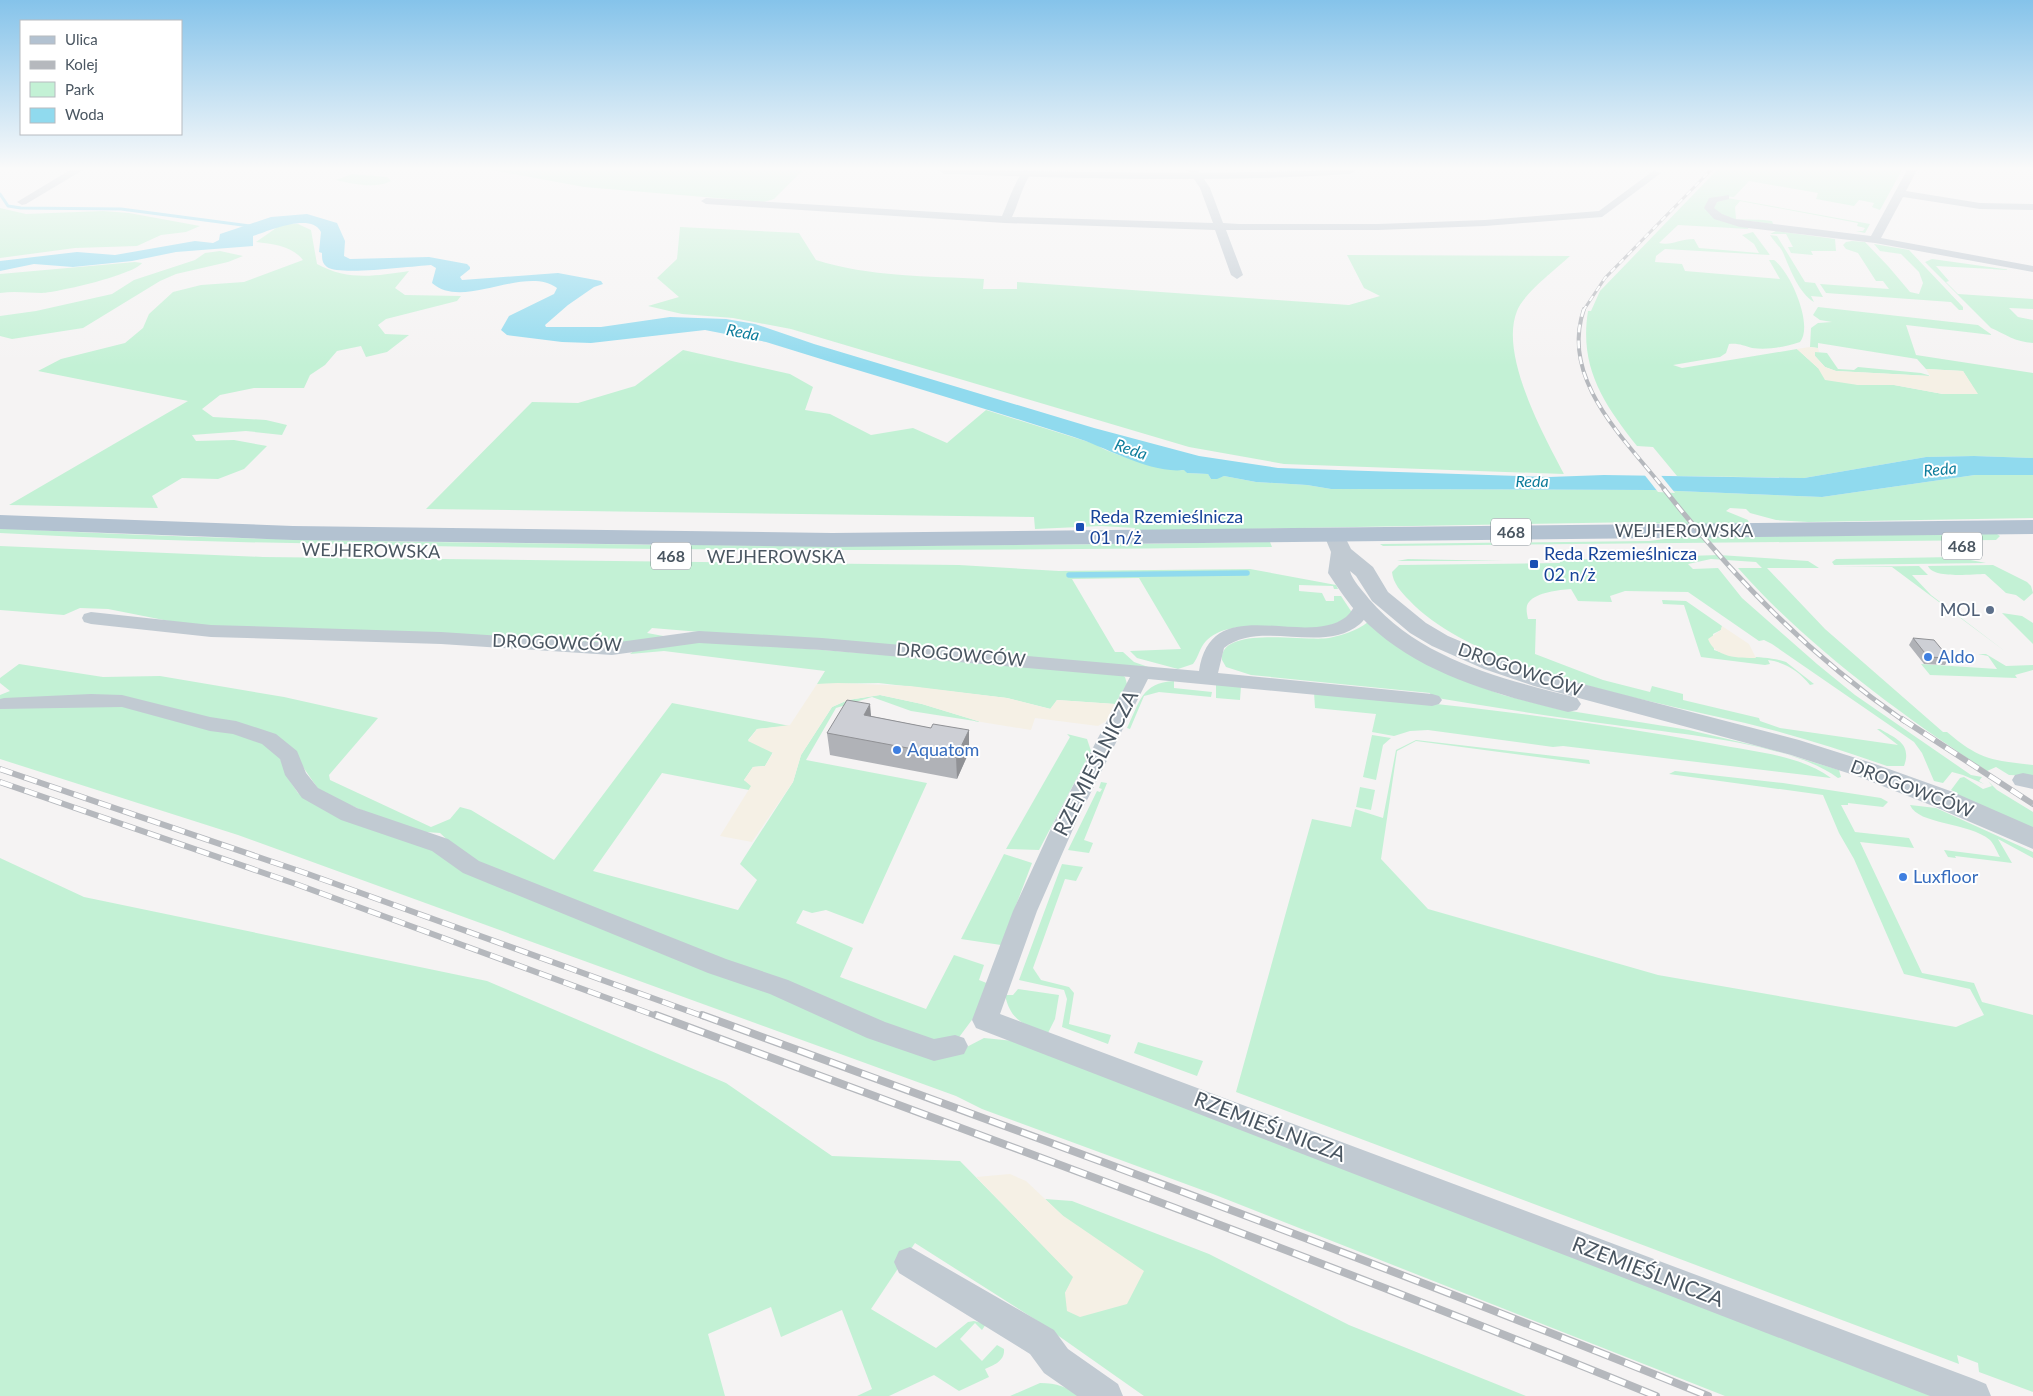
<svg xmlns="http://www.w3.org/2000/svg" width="2033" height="1396" viewBox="0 0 2033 1396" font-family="Lato,sans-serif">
  <rect width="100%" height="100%" fill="#f5f3f3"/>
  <path fill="#c3f1d5" d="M491 170H801L802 171 774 199 764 202 584 187Z
    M1717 170H1902L1880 210 1872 207 1874 203 1859 200 1854 206 1816 199 1818 193 1749 181 1734 197 1722 196 1710 200 1709 210 1750 229 1678 225 1659 243C1672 246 1679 239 1694 239L1699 248 1759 253 1754 244 1742 235 1753 232 1770 255 1665 249 1656 256 1655 262 1682 264 1685 271 1780 279 1769 260H1774C1790 271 1814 325 1800 342 1784 347 1769 350 1752 348 1744 346 1739 343 1729 344L1726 353 1720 357 1673 365 1682 368 1797 349 1818 368 1858 385H1894L1943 394H1977L1963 371 1926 369 1917 359 1818 343V348L1810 347 1811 328 1818 323 1832 322 1820 320 1813 315 1818 307 1978 325 1992 335 1906 325 1916 355 2033 373V458L1974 456 1926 457 1804 478 1677 476 1653 447 1637 446C1603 403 1579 367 1588 311H1591L1600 291Z
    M352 174 387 177 391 181C377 189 352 184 336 180Z
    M1726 198 1733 199 1870 224 1865 233 1856 231H1863L1865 228 1857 226 1858 223 1740 201 1735 207 1736 219C1748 220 1761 219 1772 221L1773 224 1726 218 1711 208 1714 201Z
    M0 208 26 214 103 211 129 213 200 226 186 232 161 235 137 246 75 248 0 258Z
    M286 224H298L311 230 317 264C348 281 375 276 409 271L395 288 405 295 461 296 457 301 386 319 378 325 385 334 409 335 387 352 366 357 361 346 337 351 325 365 310 375 304 388H254L220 395 202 409 213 417 266 420 287 425 282 435 246 431 192 435 196 441 234 440 267 446 244 469 218 479 182 478 152 496 158 508 9 505 188 401 38 371 61 359 125 343 143 328 149 314 173 292 201 285 244 282 303 260C292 246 274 244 256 242L279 226Z
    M680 227 799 233 816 260C869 277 928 276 984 279L983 289H1017V282L1349 305 1380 296 1364 288 1347 255 1570 256C1556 269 1523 294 1517 311 1499 355 1544 436 1564 474L1284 464 1189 447 791 329 733 318 682 314 648 306 679 297 657 278 677 259Z
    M1776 231 1835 239 1836 251H1811L1813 255 1791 253 1788 247H1793L1786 234H1770Z
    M1770 235 1777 236 1805 282 1815 283 1823 297 1811 296 1814 302C1799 293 1791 271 1784 255 1782 248 1774 242 1770 235Z
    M1852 241 1865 242 1888 266 1910 292 1919 294 1923 283 1919 272 1901 254 1880 251 1874 244 1909 250 1963 307V310H1959L1951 302 1826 293 1820 284 1889 289 1883 281H1876L1858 253 1846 249 1843 245 1846 242Z
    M220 251 243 256 228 262 176 274 160 281 83 328 12 339 0 336V316L36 311 112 294 134 280 195 260 205 253Z
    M1932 259 2011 270 1936 266 1949 281 1946 282 1958 294 2033 299V309L2009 308 2018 317 2033 320V343C2015 342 2005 334 1991 328L1925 262Z
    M135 262 142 263C133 275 59 292 42 293 28 293 15 291 0 293V274Z
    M683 350 790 374 813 387 805 410 830 414 871 435 913 428 947 443 986 410 1095 444C1108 454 1168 472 1185 470L1187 473 1208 474 1211 479 1224 476 1256 482 1307 485 1331 489 1653 490 1822 497 1975 475H2033V518L1808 522 1776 520 1750 513 1746 509 1730 508 1726 511 1748 520 1749 523 1678 525 1641 522 1135 531V528L1101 526 1035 529 1034 517 426 509 532 402 578 403 635 386Z
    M1815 352 1827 353 1838 369 1854 370 1858 367 1921 373 1931 376 1836 371 1825 367 1815 356Z
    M0 528C170 538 340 541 511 543 764 547 1017 546 1270 542L1272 547C990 551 709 551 428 546 285 543 143 541 0 533Z
    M1997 534 2000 536 1996 540 1383 546 1380 544 1649 541 1682 537Z
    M0 546 263 557 959 565 1059 571 1250 569 1336 585 1338 589H1334L1333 586 1299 585V591L1322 593 1326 601H1334V596H1341L1353 614C1342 621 1332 626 1318 628 1287 631 1230 616 1206 641 1200 647 1198 658 1193 664L1178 669 1137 658 1130 651 1181 649 1139 578 1072 579 1115 652H1123L1134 662 1154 669 652 628 647 633 669 637 634 644 246 629 179 623 108 609 80 608 64 615 0 610Z
    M1719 555 1808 561 1819 568H1767L1825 629 1943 732H1947C1980 760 1991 760 2033 765V776L2009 775 1996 767 1987 771C1898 713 1805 644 1738 568H1762L1756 562 1711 559 1688 564 1693 569 1718 568 1742 598 1817 664 1855 695 1971 775 1982 777 1979 781 1984 784 1963 775 1952 772 1943 783 1934 781 1922 753 1914 742 1772 644 1764 640 1759 641 1688 592 1625 591 1610 596 1612 602 1578 601 1571 589C1559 590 1537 592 1529 602 1525 606 1527 614 1528 619H1536L1535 654 1603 680 1650 692 1652 686 1683 694V700L1759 718 1760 721 1780 728 1898 745 1877 729H1880C1897 739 1912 744 1904 766H1887C1844 751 1801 737 1757 726 1660 702 1477 673 1409 600 1401 592 1393 583 1392 572L1399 565 1560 563 1559 560Z
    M1955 557 1986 563 1834 565 1832 562 1836 559Z
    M1408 559 1504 561H1397Z
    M1993 565 2027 582 2031 586 2033 593 2024 601 2016 595 2006 593 1985 574C1972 574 1933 579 1928 566Z
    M1919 566 1928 575H1912L1931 595 2006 652 1892 567H1835Z
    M1662 600 1686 601 1722 626 1721 630 1713 634 1714 650C1740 660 1762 654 1786 662L1814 684 1810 685C1800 672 1785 662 1768 660L1770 664 1765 665 1701 657 1684 605 1663 604Z
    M2002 613 2022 616 2033 623V644Z
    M1368 622 1473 684 1503 695 1558 709 1689 730 1770 749 1839 770 1841 777 1838 778C1789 742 1677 734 1615 725 1554 717 1492 707 1431 697L1430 693 1251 675 1226 667 1222 660C1219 625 1306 642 1329 638 1343 635 1356 631 1368 622Z
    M706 641 1118 673 1125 677 1127 684 1115 704 1057 700 1051 709 1007 698 879 683 817 684 825 671 664 651 630 654 635 650Z
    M1978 654H1986L2006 666 2033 665V670L2015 675 2017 678 1930 675 1921 664 1997 669 1988 656Z
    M19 664 103 677 160 676 284 697 378 718 329 775 330 780 431 827 450 819 460 807 471 810 554 860 672 703 790 726 757 729 748 740 773 752 765 766 753 767 744 780 752 786 749 790 662 773 593 871 738 910 757 880 740 864 793 782 801 755 832 707 848 700 880 695 922 704 981 722 911 711 872 697 836 708 806 760 927 783 863 924 826 910 812 913 803 910 796 923 853 948 840 977 926 1009 954 955 984 965 979 980 989 984 977 1013 957 1040 935 1043 470 861 440 833 412 831 321 793 294 754 160 709 0 700V695L10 691 0 683V678Z
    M1174 681V688L1212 692 1211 697 1159 692 1144 696 1130 729 1127 728C1140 702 1141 683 1174 681Z
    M1216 683 1241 686 1240 700 1216 698Z
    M1314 692C1448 704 1583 719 1715 744 1753 752 1798 754 1831 778L1563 746 1553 747 1428 730 1410 731 1394 736 1372 732 1376 714 1315 708Z
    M101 702 235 730 276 748 288 778 298 793 353 820 959 1051 984 1038 1014 1041 1938 1396H1725L1213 1194 982 1109 956 1096 238 835 0 759V704Z
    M1067 734 1087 739 1091 751 1039 850 1006 849 1070 737Z
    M1372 735 1391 738 1383 745 1376 780 1363 777Z
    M1416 740 1589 760 1590 764 1416 741 1397 751 1381 859 1428 909 1658 975 1956 1027 1984 1015 1970 989 1904 974 1854 859 1839 833 1823 795 1669 774 1675 771 1783 783 1881 798 1888 802 1883 807 1848 803V805H1841L1855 832 1909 838 1914 848 1860 842 1922 973 1974 983 1982 1002 2033 1015V1392L1979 1372 1978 1363 1957 1355 1959 1364 1236 1092 1312 819 1351 827 1355 809 1383 818 1396 750Z
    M1964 777 1983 789 1992 786 1988 781 1997 790 2033 812V829L1955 795V792L1951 790 1960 778Z
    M1101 782 1107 783 1084 840 1093 843 1089 853 1068 850 1097 791 1100 792 1102 789 1099 788Z
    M1360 787 1375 790 1371 810 1356 807Z
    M1910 805 1936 808 2033 852V858L1998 839 2012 863 1955 856 1956 858 1948 857 1944 850 2000 857C1997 852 1994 844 1990 840 1969 822 1918 825 1910 805Z
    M1004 854 1032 863 1001 945 961 939Z
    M0 858 84 897 487 981 726 1083 832 1156 960 1161 1074 1277 1065 1293 1127 1304 1062 1215 1045 1199 1072 1201 1209 1254 1349 1325 1526 1396H1144L1036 1320 915 1243 871 1309 936 1348 968 1322 974 1321 986 1324 982 1330 975 1323 960 1339 982 1361 997 1345 1004 1349C1005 1361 994 1365 985 1369L989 1377 959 1391 934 1375 889 1396H857L872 1389 842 1310 781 1337 771 1307 708 1334 725 1396H0Z
    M1062 864 1083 867 1076 881 1065 879 1033 968 1041 980 1069 987 1074 993 1069 1024 1111 1035 1108 1044 1062 1027 1067 999 1064 990 1019 980Z
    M1018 989 1059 995 1055 1019 1048 1033C1024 1024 1011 1022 1005 995H1013Z
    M1138 1042 1203 1061 1197 1076 1134 1053Z
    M1040 1383C1057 1383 1067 1387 1080 1396H1010Z"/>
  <path fill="#f5f0e5" d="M1810 347 1818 348 1819 352H1815V356L1825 367 1836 371 1930 376 1926 369 1963 371 1978 394H1943L1894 385H1858L1825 380 1818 368 1797 349Z
    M1722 626 1749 644 1756 658C1739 658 1715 658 1708 639L1721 630Z
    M838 683 910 686 1007 698 1050 709 1057 700 1115 704 1106 721 1098 726 1035 718 1031 730 981 722 922 704 880 695 848 700 832 707 801 755 793 782 752 842 720 836 751 786 744 780 753 767 765 766 773 753 748 741 757 729 790 725 817 684Z
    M1010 1174 1026 1181 1062 1215 1144 1271 1127 1304 1080 1317 1067 1311 1065 1293 1073 1277 976 1177Z"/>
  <path fill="#90daee" d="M307 214 337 223 345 241 344 256 350 259 429 257 467 264 470 267V269L460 277 462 280 558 273 601 281 603 284 594 287 568 305 545 325 546 327H601L670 317 726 319 755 324 814 344 1094 428 1199 456 1278 468 1549 477 1604 475 1804 478 1926 457 1974 456 2033 458V475H1975L1822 497 1653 490 1331 489 1307 485 1256 482 1224 476 1217 479H1211L1208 474 1187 473 1184 470C1150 474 1106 447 1074 437 972 404 869 374 766 342L705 330 591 343 562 342 507 335 501 330 509 316 554 294 557 288C525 264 463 311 432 283L436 268 431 265C412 266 340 276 327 267 322 263 322 259 322 253L319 252 321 232C311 212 269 231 253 236V246L176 252 132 261 73 267 34 264 0 271V261L77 252 115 255 195 241 213 243 219 240 220 234 271 217Z"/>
  <path fill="#f5f3f3" d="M1643 473H1659L1675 493 1658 492Z"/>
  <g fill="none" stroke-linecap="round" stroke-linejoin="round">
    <path stroke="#90daee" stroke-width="3" d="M0 194 8 206 21 208 121 209 250 226"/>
    <path stroke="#90daee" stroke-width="5.5" d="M1069 575 1247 573"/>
    <path fill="#c1cad2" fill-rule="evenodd" d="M70 170H83L26 204 22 205 17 202Z
      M1027 170 1031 173C1022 187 1019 202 1012 217L1213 223 1200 188 1188 170H1198L1210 188 1223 223 1239 224H1378L1485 220 1599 211 1653 171 1661 173 1602 217 1485 226 1378 230H1226L1243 275 1237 279 1231 275 1215 230 1005 223 706 204 701 201 706 198 1002 216C1009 200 1013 185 1023 171Z
      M1907 170H1917L1906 191 1980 203 2033 204V210L1980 209 1903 197 1881 238 2033 266V272L1875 243 1740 227 1714 219 1704 208 1709 198 1729 195V199L1717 202 1714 208 1722 214 1735 219 1871 236Z
      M1364 600 1370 601 1373 605C1369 611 1365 620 1360 624 1323 655 1260 619 1224 648L1218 673 1432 694 1439 696 1442 700 1439 704 1432 706 1148 679 1077 820 1037 911 1000 1014 1974 1379 1986 1384 1991 1396H1930L976 1028 972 1020 1013 911 1055 820 1130 677 822 650 699 643 612 655 441 644 211 637 91 624 84 622 82 618 84 614 91 612 211 625 441 632 612 643 699 631 822 638 1199 671C1211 589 1304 649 1346 617 1351 613 1354 606 1358 601Z
      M91 694 122 695 210 717 236 721 276 734 297 751 306 773 318 788 357 808 448 839 479 861 726 959 788 980 885 1022 934 1039 955 1035 964 1038 968 1046 964 1054 934 1061 867 1038 770 994 708 973 463 873 432 851 341 820 302 798 285 775 280 759 262 744 233 734 210 731 122 707 0 709V699L4 698Z
      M2023 773 2033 775V789L2015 785 2012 780 2015 775Z
      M910 1247 1054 1330 1068 1349 1118 1384 1123 1396H1077L1044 1373 1030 1354 899 1273 894 1262 899 1251Z"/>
    <path fill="#c1cad2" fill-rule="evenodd" d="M938 170 1198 173 1356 170 1350 174C1215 183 1080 178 944 174Z
      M1335 529 1342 531 1351 549 1373 567 1388 592 1426 623 1448 636 1502 659 1552 676 1799 740 1875 764 1953 792 2033 827V849L1933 806 1857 776 1791 755 1534 686 1484 669 1432 646 1410 633 1372 601 1356 576 1350 571C1352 580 1363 591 1369 599 1421 660 1503 679 1577 698L1581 704 1577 710 1568 712C1494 694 1414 673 1360 616 1348 603 1338 588 1328 573L1331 552 1324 535 1328 531Z"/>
    <path fill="#b3c2d1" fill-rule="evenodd" d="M0 515 293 526 832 533 2033 520V534L832 547 293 540 0 529Z"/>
    <g stroke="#b5b8bd" stroke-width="3">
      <path id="rail-far4" d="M1583 311 1605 278 1711 170"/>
    </g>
    <g stroke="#b5b8bd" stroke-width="4">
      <path id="rail-far3" d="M1584 309C1559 380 1626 440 1665 490"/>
    </g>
    <g stroke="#b5b8bd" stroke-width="5">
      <path id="rail-far2" d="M1664 489C1736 580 1808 654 1904 721"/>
    </g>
    <g stroke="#b5b8bd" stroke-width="6">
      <path id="rail-far1" d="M1902 719 2033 804
        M0 769 308 874 705 1017
        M0 782 293 883 659 1017"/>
    </g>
    <g stroke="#b5b8bd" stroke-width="8">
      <path id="rail" d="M656 1015C990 1139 1326 1261 1656 1396
        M702 1015C1039 1138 1376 1261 1708 1396"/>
    </g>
    <use href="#rail-far4" stroke="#fff" stroke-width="2" stroke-dasharray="6" stroke-linecap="butt"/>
    <use href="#rail-far3" stroke="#fff" stroke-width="2.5" stroke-dasharray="8" stroke-linecap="butt"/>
    <use href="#rail-far2" stroke="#fff" stroke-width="3" stroke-dasharray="10" stroke-linecap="butt"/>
    <use href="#rail-far1" stroke="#fff" stroke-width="4.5" stroke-dasharray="13" stroke-linecap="butt"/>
    <use href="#rail" stroke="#fff" stroke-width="5.5" stroke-dasharray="17" stroke-linecap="butt"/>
  </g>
  <path fill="#b0b2b7" d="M1913 638 1949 658 1945 665 1924 664 1909 645Z
    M871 716 931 728 969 730V752L957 779 830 755 827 733Z"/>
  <path fill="#909195" d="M870 704 872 726 864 715Z
    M969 730V752L957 779 956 757Z"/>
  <path fill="#cdcfd5" stroke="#909195" d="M1913 638 1934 640 1949 658 1928 657Z
    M847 700 870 704 864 715 931 728 933 724 969 730 956 757 827 733Z"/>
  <linearGradient id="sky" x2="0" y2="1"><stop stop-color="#85c3ea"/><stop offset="0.46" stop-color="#fafafa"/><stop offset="1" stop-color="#fafafa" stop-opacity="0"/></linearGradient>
  <rect width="2033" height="366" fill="url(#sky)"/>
  <g fill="#1a4fb4" stroke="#fff" stroke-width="2">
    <rect x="1075" y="522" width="10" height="10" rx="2.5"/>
    <rect x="1529" y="559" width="10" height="10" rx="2.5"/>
  </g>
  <circle fill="#5c6f8a" stroke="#fff" stroke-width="2" cx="1990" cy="610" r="5"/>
  <g fill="#3f7fe0" stroke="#fff" stroke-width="2">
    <circle cx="1928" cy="657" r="5"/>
    <circle cx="897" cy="750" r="5"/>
    <circle cx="1903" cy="877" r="5"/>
  </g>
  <g text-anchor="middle" stroke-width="4" stroke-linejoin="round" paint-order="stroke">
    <g font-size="16" font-style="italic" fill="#0c7c9b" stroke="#fff">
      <text transform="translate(743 332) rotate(11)" y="6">Reda</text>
      <text transform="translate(1131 449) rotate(19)" y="6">Reda</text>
      <text transform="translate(1940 469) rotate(-5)" y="6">Reda</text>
      <text x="1532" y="487">Reda</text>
    </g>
    <g fill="#fff" stroke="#808990" stroke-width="1">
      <rect x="1491" y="518.5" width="40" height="27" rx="4"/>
      <rect x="1942" y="532.5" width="40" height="27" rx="4"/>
      <rect x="651" y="542.5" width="40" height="27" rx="4"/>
    </g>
    <g font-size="16" font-weight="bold" fill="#4a5661">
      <text x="1511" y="538">468</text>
      <text x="1962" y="552">468</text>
      <text x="671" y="562">468</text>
    </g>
    <g font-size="18" fill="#164399" stroke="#fff" text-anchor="start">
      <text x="1090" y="523">Reda Rzemieślnicza<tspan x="1090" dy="21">01 n/ż</tspan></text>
      <text x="1544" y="560">Reda Rzemieślnicza<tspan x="1544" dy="21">02 n/ż</tspan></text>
    </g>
    <g font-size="18" fill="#4a5661" stroke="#fff">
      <text x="1684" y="537">WEJHEROWSKA</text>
      <text transform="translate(371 551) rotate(1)" y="6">WEJHEROWSKA</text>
      <text x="776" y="563">WEJHEROWSKA</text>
      <text transform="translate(557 643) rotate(2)" y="6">DROGOWCÓW</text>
      <text transform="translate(961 655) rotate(5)" y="6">DROGOWCÓW</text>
      <text transform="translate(1520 670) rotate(19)" y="6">DROGOWCÓW</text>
      <text transform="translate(1912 789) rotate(21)" y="6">DROGOWCÓW</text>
    </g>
    <g font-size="18" fill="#4e5e75" stroke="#fff" text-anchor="end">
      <text x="1980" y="616">MOL</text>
    </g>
    <g font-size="18" fill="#366cbe" stroke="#fff" text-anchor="start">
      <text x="1938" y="663">Aldo</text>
      <text x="907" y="756">Aquatom</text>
      <text x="1913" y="883">Luxfloor</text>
    </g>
    <g font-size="21" fill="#4a5661" stroke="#fff">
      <text transform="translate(1096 763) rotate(-63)" y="7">RZEMIEŚLNICZA</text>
      <text transform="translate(1270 1127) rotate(21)" y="7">RZEMIEŚLNICZA</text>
      <text transform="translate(1648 1272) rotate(21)" y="7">RZEMIEŚLNICZA</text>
    </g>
  </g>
  <rect x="20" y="20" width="162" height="115" fill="#ffffff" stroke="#b7bbc0"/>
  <rect x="30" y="36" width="25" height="8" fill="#b3c2d1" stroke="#b7bbc0"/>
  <text x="65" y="45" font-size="15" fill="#4a5661">Ulica</text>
  <rect x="30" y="61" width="25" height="8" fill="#b5b8bd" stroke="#b7bbc0"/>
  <text x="65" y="70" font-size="15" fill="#4a5661">Kolej</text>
  <rect x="30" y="82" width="25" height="15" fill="#c3f1d5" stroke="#b7bbc0"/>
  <text x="65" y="95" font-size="15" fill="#4a5661">Park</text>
  <rect x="30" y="108" width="25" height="15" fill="#90daee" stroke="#b7bbc0"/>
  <text x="65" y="120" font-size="15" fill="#4a5661">Woda</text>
</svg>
